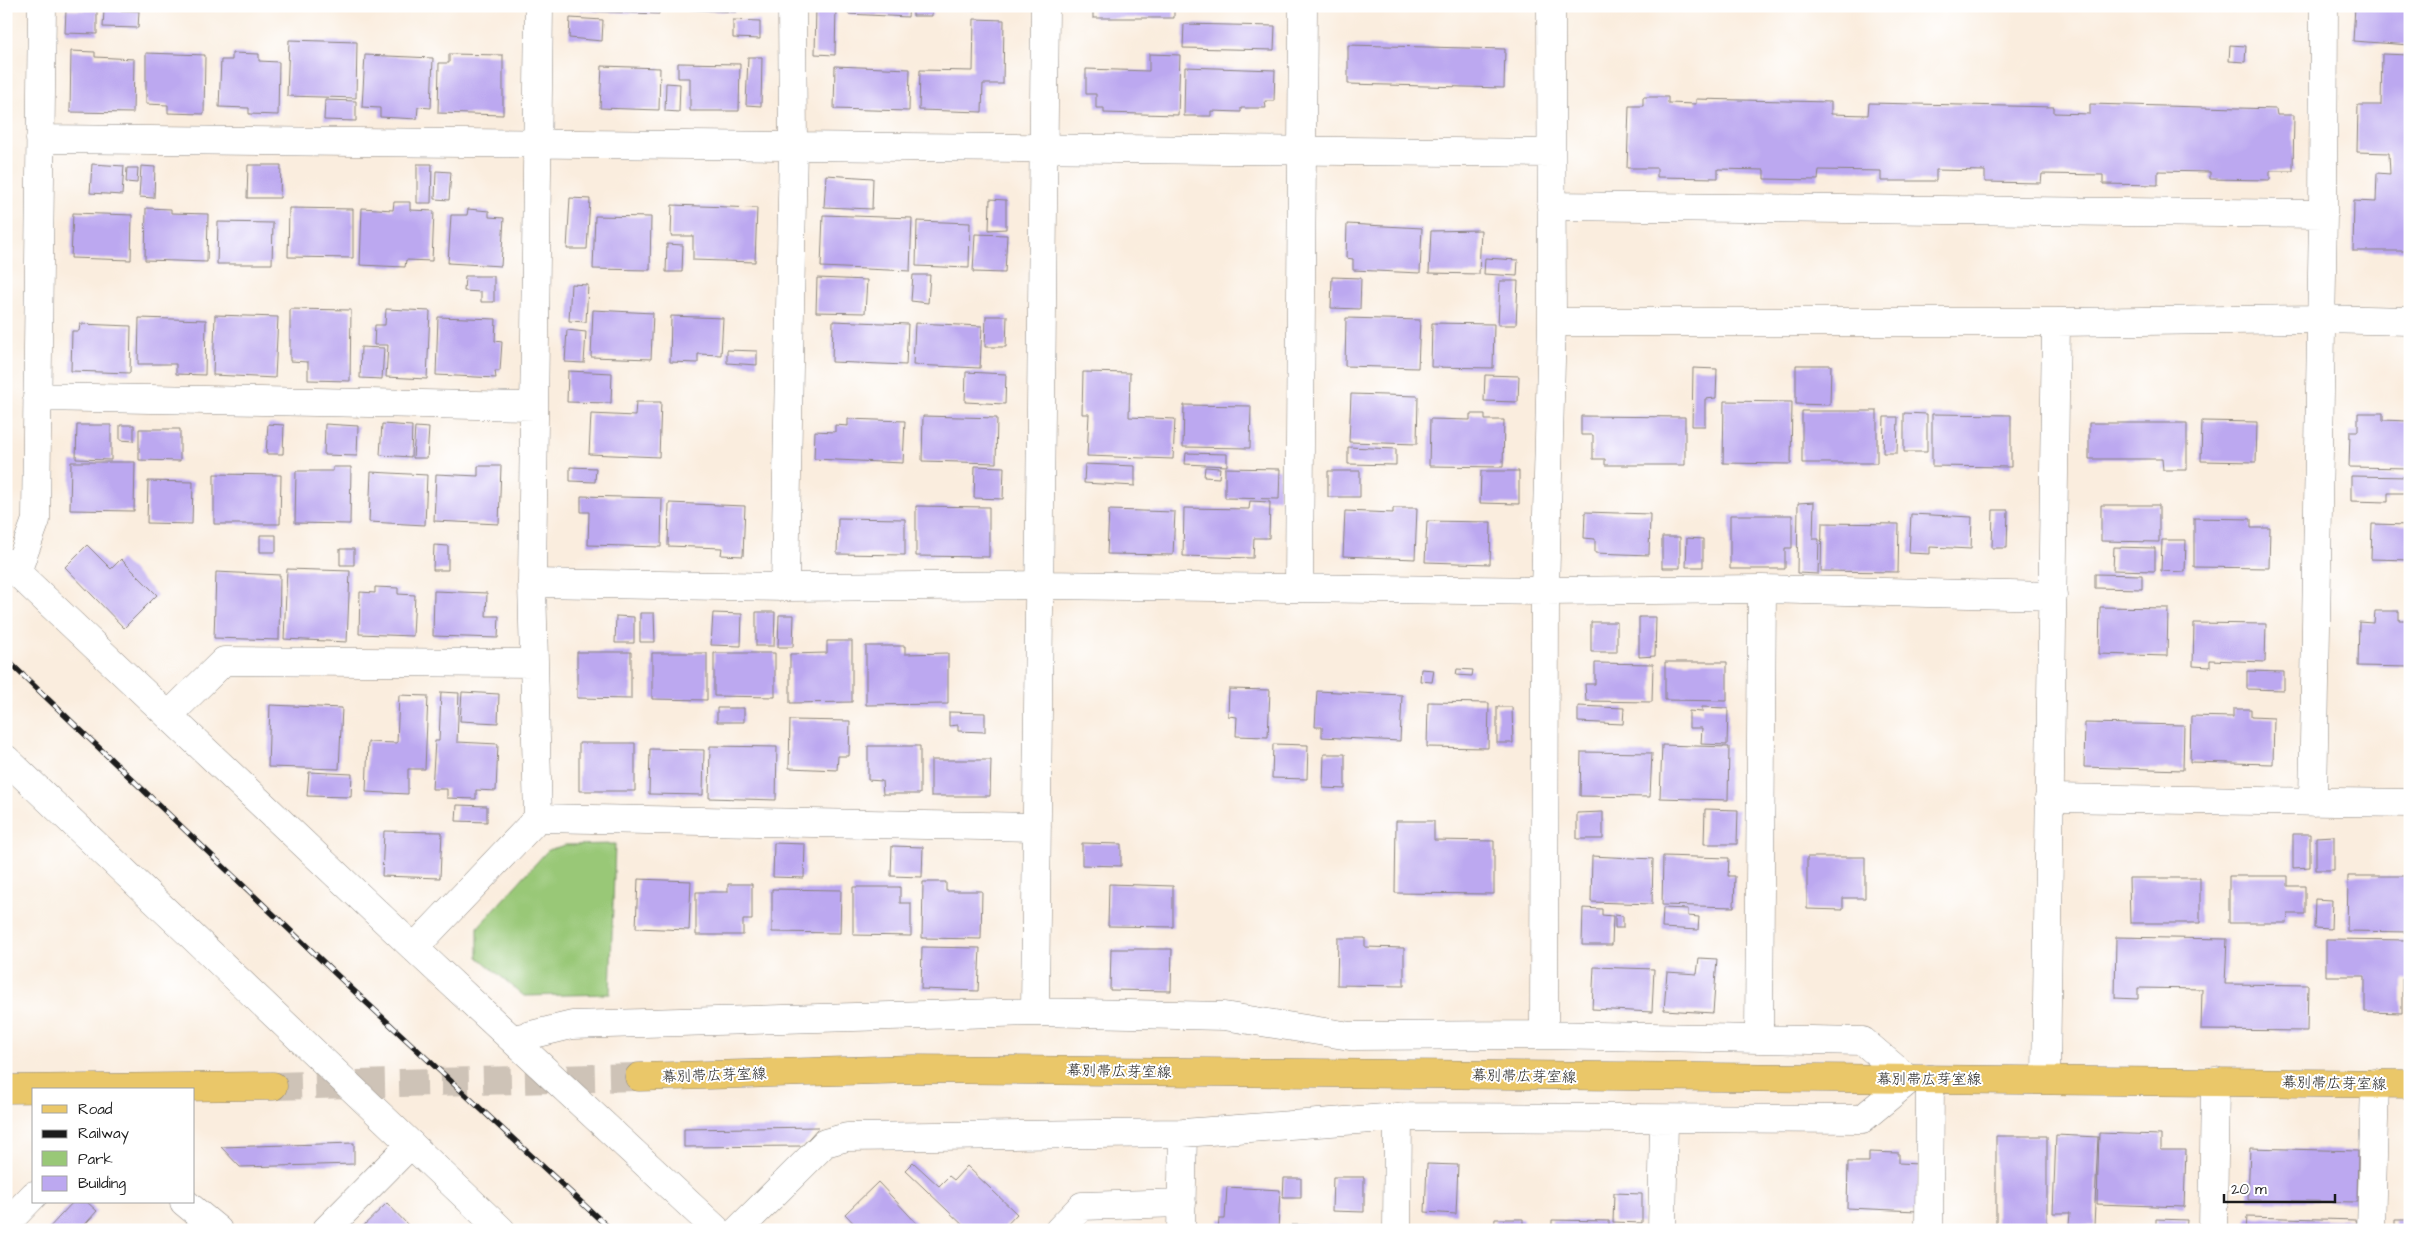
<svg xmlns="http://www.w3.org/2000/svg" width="2416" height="1236" viewBox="0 0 2416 1236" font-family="'Architects Daughter','Klee One',sans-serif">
  <rect width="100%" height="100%" fill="#fff"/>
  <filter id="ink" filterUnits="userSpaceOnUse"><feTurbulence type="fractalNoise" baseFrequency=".02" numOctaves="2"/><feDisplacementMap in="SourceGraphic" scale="10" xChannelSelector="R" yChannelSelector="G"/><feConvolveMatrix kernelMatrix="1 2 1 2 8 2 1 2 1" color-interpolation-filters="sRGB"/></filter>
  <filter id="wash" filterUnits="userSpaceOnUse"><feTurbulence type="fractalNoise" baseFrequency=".0096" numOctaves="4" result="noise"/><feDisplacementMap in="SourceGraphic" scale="20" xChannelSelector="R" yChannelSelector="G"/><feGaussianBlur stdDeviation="1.12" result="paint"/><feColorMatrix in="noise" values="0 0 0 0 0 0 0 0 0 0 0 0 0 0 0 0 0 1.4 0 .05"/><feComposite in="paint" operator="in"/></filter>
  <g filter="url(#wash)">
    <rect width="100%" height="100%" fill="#faedde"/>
    <path fill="#99c877" stroke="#5a724a" d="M615 844 610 994 524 996 478 957V927L548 850 565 845Z"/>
    <g id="blocks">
      <path fill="#bca8f0" d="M581 6H659V14L581 11Z
        M678 6H736V12L678 9Z
        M816 6 836 7 835 55 815 54Z
        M848 6H909L908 17 848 14Z
        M913 6H975V10L932 9V16H913Z
        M1093 6H1174V18H1093Z
        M2355 6H2410V45L2353 41Z
        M66 10 97 11V34L65 33Z
        M104 10 139 11 138 28 103 27Z
        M570 18 603 20 602 41 569 38Z
        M974 19 1004 20 1003 84H983L982 112 919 110 920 70 973 71Z
        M733 20 760 21V39L733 38Z
        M1184 24 1275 26 1274 50 1183 48Z
        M289 40 357 42 356 98 287 96Z
        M1348 45 1505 49 1504 88 1348 84Z
        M2230 45 2246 46 2245 62 2229 61Z
        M71 51 95 52V57L134 59 133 113 70 112Z
        M146 53 205 55 204 114 168 113V105L146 104Z
        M232 53 259 54V61L279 62 278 115 249 114V108L219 107 221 60H232Z
        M449 54 503 55V115L438 113 439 63H449Z
        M1149 54 1180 55 1178 115 1104 113V108H1096V94H1086V69L1149 71Z
        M2382 54 2410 55V251H2353L2354 201 2376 202 2377 173 2390 174 2389 153 2357 152 2358 105H2381Z
        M365 55 433 58 431 108 418 107 417 119 380 117V108L362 107Z
        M748 57H762L761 106 746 105Z
        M678 63 740 64 739 111H690V78H678Z
        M602 66 660 68 659 110 600 108Z
        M835 66 910 69 909 111 834 109Z
        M1185 67 1275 70 1274 101H1265L1266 108H1241V112L1211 111V116H1184Z
        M666 83 680 84 679 112 665 111Z
        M1643 97H1668V103L1696 104V99L1831 102V114L1868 115 1869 103 2054 107V113L2090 114V104L2276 109 2277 115H2294L2293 171H2270V180L2210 179V172L2158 171V185L2103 184V175L2042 174 2041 183 1985 182V171L1936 170V181H1881V171L1819 170 1818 180 1764 179V170L1718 169V178L1657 177V168H1627L1629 106H1643Z
        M325 100 356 101V121L324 120Z
        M92 164 124 166 122 195 90 193Z
        M417 164H432L431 203H417Z
        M248 165H281L280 198H247Z
        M141 166 155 167 154 198 139 197Z
        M127 168H138L137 183 126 182Z
        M436 171 451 172 449 200 435 199Z
        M826 175 873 178 872 209 824 207Z
        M570 198 590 199 587 249H567Z
        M990 199 1006 200V229L989 230Z
        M394 202H410V210L434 211 432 261 406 260 405 267 360 265 362 208 393 210Z
        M672 205 757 208 755 262 693 260V236H671Z
        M146 208 171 209V213L208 214 207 262 145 260Z
        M289 208 353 209V258L288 257Z
        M468 209 489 211V217L504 218 501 266 448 263 451 215H467Z
        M73 213 132 215 131 260 71 258Z
        M823 215 912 218 910 271 821 267Z
        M595 216 651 217 650 270 593 269Z
        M917 221 970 223 969 268 916 266Z
        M218 222 273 223 272 264H217Z
        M1347 224 1422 228 1420 273 1353 270V259L1346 258Z
        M1481 230 1479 274 1429 273 1431 231Z
        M975 234 1007 235 1005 273 973 272Z
        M667 244 683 245 682 272H666Z
        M1485 258 1518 260 1517 276 1484 274Z
        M913 275H930L928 303 911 301Z
        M465 276H494V302H481V292L464 291Z
        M1332 277 1361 278 1360 309 1331 308Z
        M817 278 867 280 865 313 816 312Z
        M1500 281H1518L1516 325H1498Z
        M571 284 588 285 586 322 569 321Z
        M290 309 351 310 350 381 308 380V362L290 361Z
        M386 309 430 311 427 379 386 377 388 345H374L375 325H385Z
        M593 310 653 313 651 359 591 357Z
        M215 315 278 317 275 378 213 375Z
        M671 316 723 318 721 355 698 354V363L670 362Z
        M986 316H1007L1006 347H985Z
        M438 317 496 319 495 341 502 342 500 371H495L496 378 436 375Z
        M139 318 206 320 205 375 176 374V364H138Z
        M1346 318 1420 320 1418 368 1345 366Z
        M833 321 908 324 906 365 832 362Z
        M915 323 982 326 980 368 913 365Z
        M1432 323 1494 324 1493 368 1431 367Z
        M80 324 131 326 130 373 71 371 72 331H79Z
        M567 330 586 332 584 363 565 362Z
        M361 347 384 348 382 379 360 378Z
        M727 350 757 351V365L727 363Z
        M1796 365H1831L1830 405 1796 404Z
        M1693 368 1717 369 1716 398 1705 399V426H1692Z
        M568 371 612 373 611 403 567 402Z
        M966 372 1006 374 1005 404 965 402Z
        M1083 372 1130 373 1129 417 1175 419 1173 459 1087 456 1089 414H1082Z
        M1485 375 1519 376 1518 402 1484 401Z
        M1351 394 1418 396 1417 444 1349 442Z
        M1724 401 1792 402 1791 464 1723 463Z
        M636 402H661L659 457 589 454 591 414 635 416Z
        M1184 405 1251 406 1250 448 1183 447Z
        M1802 411H1877V463H1802Z
        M2407 412H2410V468L2349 467 2350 431H2358V413H2383V420L2407 421Z
        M1904 413 1927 414V452H1904Z
        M1470 414H1485V420H1504L1503 467 1429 466 1430 419 1470 420Z
        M1932 414 2011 415V467L1932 466Z
        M923 416 997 418 996 463 922 461Z
        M1581 416 1685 417V465H1605V459H1593V435H1581Z
        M1884 417H1898L1897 453H1883Z
        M848 419 905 421 903 463 814 459 815 431 835 432V425L848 426Z
        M2202 421 2257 422 2256 462 2201 461Z
        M2089 423H2187V470H2163L2162 459H2089Z
        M268 424 284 425 283 454H266Z
        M325 424 358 426 357 456 324 455Z
        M382 424 412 426 411 457 380 455Z
        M77 425H111V460L76 459Z
        M120 425H134V441L120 440Z
        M415 427 429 428 427 458H413Z
        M139 429H180V461L139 460Z
        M1348 447 1396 449V465L1348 464Z
        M1186 453 1227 454V466L1185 464Z
        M71 462H135L134 511 70 510Z
        M1085 464 1135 466V486L1084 483Z
        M478 466H501L499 524 434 521 436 474 478 476Z
        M975 466 1004 467 1003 499 974 498Z
        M333 467H351L350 524 295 523 296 471H333Z
        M570 467 596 468 595 482 570 481Z
        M1205 467 1220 468 1219 478 1204 477Z
        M1225 468 1280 469 1279 499 1225 498Z
        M1328 471H1360V497H1328Z
        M1481 471H1519V504L1480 503Z
        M371 472 427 475 425 525 369 522Z
        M214 474 281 475 280 524H214Z
        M2351 476 2410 477V493H2388V502L2351 501Z
        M148 481 193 482 192 524 147 523Z
        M581 496 662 498 661 547 588 545 589 512H581Z
        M1250 501 1270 502 1269 538H1254L1253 558 1183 556 1184 508 1249 509Z
        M1814 502 1813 539H1819L1818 574 1797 573 1798 503Z
        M669 503 745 506 743 556 721 555 722 548 668 546Z
        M2101 505H2159V542L2101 541Z
        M916 506 989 507V557L916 556Z
        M1393 508H1417L1415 559 1343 556 1345 511 1393 513Z
        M1109 510 1175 512 1173 555 1107 554Z
        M1993 510H2008L2007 548H1992Z
        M1585 512 1650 514 1649 555 1595 553V539L1584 538Z
        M1911 514 1972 517 1971 549 1930 547V554L1909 553Z
        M1730 515H1792V548H1785V569H1730Z
        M838 518 905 519V555L837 554Z
        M2194 518 2251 519V528H2270L2269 568 2194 567Z
        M1427 521 1491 522 1490 564 1425 562Z
        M1822 523 1899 524 1898 572 1821 571Z
        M2372 524 2410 525V560L2371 559Z
        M260 535H276V552H260Z
        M1662 537H1680V568H1662Z
        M1687 538 1703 539V567H1686Z
        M2162 540H2186L2185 572 2161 571Z
        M87 545 111 569 121 559 157 595 124 628 65 567Z
        M434 545 448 546V570H433Z
        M2114 547 2155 548V571L2113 570Z
        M340 549H354V565H340Z
        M287 569 350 571 347 642 284 639Z
        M216 572 280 575 279 640 214 638Z
        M2095 574 2142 575V589L2095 588Z
        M375 587 398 588V594L415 595 413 636 359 634 360 592 375 593Z
        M434 591 487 593 486 616H499L498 638 433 636Z
        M2100 607 2168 608 2167 656 2099 654Z
        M2375 611H2399V620H2410V667L2358 666 2359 622 2374 623Z
        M756 612H775L774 646H756Z
        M640 613H654L655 642H640Z
        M713 613 742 614 741 646 711 645Z
        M779 615H794L793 647H778Z
        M616 616 634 617V643H615Z
        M1639 617H1656L1655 656 1639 657Z
        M1591 622H1617V652H1591Z
        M2194 623 2266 624 2265 662 2210 660V667L2193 666Z
        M827 641H852V702L790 703V654L827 653Z
        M866 646H905V654L948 653V704L866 705Z
        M577 652H631V699L577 698Z
        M652 653H707V700L652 699Z
        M714 653H775V697L714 696Z
        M1665 662H1727V701L1665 700Z
        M1595 663 1653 664 1652 702 1586 701 1585 684H1595Z
        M1421 669 1434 670 1432 682 1420 681Z
        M1457 669 1473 670 1472 676 1456 675Z
        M2247 671 2284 672V690L2247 689Z
        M1229 689 1270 690 1268 737 1236 736 1237 717 1228 716Z
        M1317 691 1402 695 1400 741 1322 737V727H1315Z
        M441 692 459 693 457 742 498 744 496 791 476 790V799L447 798V789H432L435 741H439Z
        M462 692 499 694 498 723 460 721Z
        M399 695 428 696 425 769H408V794L366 792 368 742 397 743Z
        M1428 702 1489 703 1488 748 1427 747Z
        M270 705 342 708 339 769 268 767Z
        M1578 706 1624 708 1623 724 1578 722Z
        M1497 707H1512L1513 743H1497Z
        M1702 707 1728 708 1727 745 1701 744 1702 728H1689V711L1702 712Z
        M717 708H744V722H717Z
        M2233 709H2251V717L2274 718 2273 764 2190 762 2191 716 2233 717Z
        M949 712 985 713V732L958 731V725L949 726Z
        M790 720 850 721 849 756H838L837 770 789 768Z
        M2085 723 2184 725 2183 770 2084 767Z
        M579 743H635V791H579Z
        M1273 744 1308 745 1307 779 1272 778Z
        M1662 745 1729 747 1728 800 1660 798Z
        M710 746 777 747 776 800 709 798Z
        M868 746H920V794H883L882 781 868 780Z
        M650 749 704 750 703 795 649 794Z
        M1581 752 1652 753 1650 797 1580 796Z
        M1324 754H1345V789L1323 788Z
        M931 760H991L990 796H931Z
        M309 772 352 774 351 797 307 796Z
        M457 805 487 806V822L456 821Z
        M1705 809 1738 810 1737 844H1704Z
        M1603 812V839H1577V813Z
        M1396 821H1434V840L1494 841V894L1395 893Z
        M384 831 442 832 440 878 382 876Z
        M2293 834H2310V867L2293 868Z
        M2334 836V870H2316V837Z
        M774 843 805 844 804 878 773 877Z
        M1082 843 1121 844V866L1082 865Z
        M892 846 923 847 922 877 891 876Z
        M1592 856 1653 859 1652 904 1591 902Z
        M1663 856 1729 858 1728 876H1735L1734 907 1662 905Z
        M1807 857H1865V898H1843V910L1807 909Z
        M2229 876H2288V886H2305V914H2288L2287 923H2229Z
        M2348 876H2410V932L2347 931Z
        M2129 878H2200V923H2130Z
        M638 879 691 881 689 930 636 928Z
        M923 882H946V891H982L981 939 922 938Z
        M728 884H752V920H743V935H696V892H728Z
        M1109 884 1173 886V927L1108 926Z
        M853 887H900V903H911V936L853 935Z
        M772 889 841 890 840 933 772 932Z
        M2315 899 2332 900 2331 929 2314 928Z
        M1583 908 1602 909V915L1613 916 1612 945H1582Z
        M1663 908 1688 909V916L1699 917 1698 930 1662 928Z
        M1615 915 1623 916V928H1615Z
        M2116 937 2227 939 2225 984 2308 985 2307 1031 2201 1030 2202 989 2138 988V999L2115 998Z
        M1338 938H1365V947L1404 948V986L1337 985Z
        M2326 939 2410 940V980L2402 979V1013L2365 1012V976H2326Z
        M922 947 980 948 978 991 921 989Z
        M1111 949H1172L1171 991 1110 990Z
        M1699 958 1717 959 1713 1013 1664 1010 1667 972 1697 974Z
        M1594 967 1654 969 1652 1012 1592 1009Z
        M819 1127 802 1146 684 1147V1129Z
        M2099 1133 2161 1135V1150H2186L2184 1207 2097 1204Z
        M2056 1135 2098 1137 2094 1226 2069 1225 2070 1213H2053Z
        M1996 1136H2047V1225H2019L2018 1230H1996Z
        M354 1143V1164L240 1167 221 1147Z
        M2250 1148 2358 1151 2357 1202 2248 1200Z
        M1869 1152 1899 1153V1163L1919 1164 1917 1211 1847 1208 1848 1162H1869Z
        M913 1162 939 1186 949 1176 954 1180 967 1166 1017 1214 1002 1230H968L905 1170Z
        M1427 1164 1458 1165 1456 1214 1425 1212Z
        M1333 1177H1364V1212L1332 1211Z
        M1284 1178H1301V1198H1283Z
        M878 1182 922 1229 921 1230H860L845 1214Z
        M1227 1187 1280 1190 1278 1230H1218L1219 1219H1225Z
        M1614 1193 1642 1194V1223L1613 1222Z
        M73 1202H87L97 1211 80 1230H47Z
        M387 1203 408 1225 403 1230H359Z
        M2247 1217 2357 1220 2356 1230H2246Z
        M1495 1219H1523V1230H1494Z
        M2156 1219 2187 1220 2186 1230H2156Z
        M1552 1220 1609 1221V1230H1552Z
        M2395 1220H2410V1230H2395Z
        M1292 1225 1357 1226V1230H1292Z"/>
    </g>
  </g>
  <g filter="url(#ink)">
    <use href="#blocks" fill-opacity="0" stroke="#8b847d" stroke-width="1"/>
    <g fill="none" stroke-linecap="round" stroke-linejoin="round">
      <path stroke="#cec3b7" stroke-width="28" stroke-dasharray="28 14" stroke-linecap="butt" d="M273 1086 639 1077"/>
      <g stroke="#8b847d" stroke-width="29">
        <path id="minor" d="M40 139 1551 153
          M1551 206 2323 214 2313 802
          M2323 214 2324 6
          M1552 322H2056L2321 319 2410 321
          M37 397 534 406
          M6 562 414 948 717 1230
          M17 572 36 520 42 6
          M532 583 785 587 1040 585 1545 591 1762 589 2053 596
          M785 587 793 144 792 6
          M1299 587 1303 6
          M169 715 224 661 534 663
          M6 759 501 1230
          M2049 798 2410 803
          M538 818 1037 827
          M414 948 538 818 532 583 539 6
          M1035 1012 1045 6
          M1544 1035 1545 591 1552 322 1551 6
          M1759 1038 1762 589
          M514 1039 572 1025 1035 1012 1224 1016 1350 1036 1544 1035 1863 1041 1909 1080 1862 1119 1398 1117 1183 1133 847 1137 825 1143 738 1230
          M2046 1079 2056 322
          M184 1202 218 1230
          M6 1224 34 1195
          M326 1230 411 1144
          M1059 1230 1082 1206 1182 1203
          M1181 1230 1183 1133
          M1397 1230 1398 1117
          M1662 1230 1664 1119
          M1929 1230 1930 1079
          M2213 1230 2215 1081
          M2371 1230 2375 1083"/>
      </g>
      <g stroke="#8b847d" stroke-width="29">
        <path id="major" d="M639 1077 913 1069 2410 1084
          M6 1089 273 1086"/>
      </g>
      <use href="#minor" stroke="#fff" stroke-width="28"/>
      <use href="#major" stroke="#eac769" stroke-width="28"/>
      <g stroke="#1c1c1c" stroke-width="5.5">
        <path id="rail" d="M6 659 339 977 611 1230"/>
      </g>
      <use href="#rail" stroke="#fff" stroke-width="4" stroke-dasharray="11" stroke-linecap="butt"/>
    </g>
  </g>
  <g text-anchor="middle" stroke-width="4" stroke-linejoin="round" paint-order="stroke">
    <g font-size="15" fill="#1c1c1c" stroke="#fff">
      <text transform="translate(1119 1071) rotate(1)" y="5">幕別帯広芽室線</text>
      <text transform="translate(714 1075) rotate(-2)" y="5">幕別帯広芽室線</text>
      <text transform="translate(1524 1076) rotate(1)" y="5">幕別帯広芽室線</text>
      <text x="1929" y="1084">幕別帯広芽室線</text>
      <text transform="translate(2334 1083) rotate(1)" y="5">幕別帯広芽室線</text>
    </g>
  </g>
  <rect width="2416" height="1236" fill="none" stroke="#fff" stroke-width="25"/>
  <rect x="32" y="1088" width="162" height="115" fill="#ffffff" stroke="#a4a4a4"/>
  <rect x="42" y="1105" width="25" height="8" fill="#eac769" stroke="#a4a4a4"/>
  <text x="78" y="1114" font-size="15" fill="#1c1c1c">Road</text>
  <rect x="42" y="1130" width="25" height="8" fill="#1c1c1c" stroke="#a4a4a4"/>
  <text x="78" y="1138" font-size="15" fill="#1c1c1c">Railway</text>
  <rect x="42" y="1151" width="25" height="15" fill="#99c877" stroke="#a4a4a4"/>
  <text x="78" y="1164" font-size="15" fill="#1c1c1c">Park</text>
  <rect x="42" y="1176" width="25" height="15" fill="#bca8f0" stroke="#a4a4a4"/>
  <text x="78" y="1188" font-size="15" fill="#1c1c1c">Building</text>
  <path d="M2224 1194v8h111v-8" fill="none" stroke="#1c1c1c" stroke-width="2.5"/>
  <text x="2231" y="1194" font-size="15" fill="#1c1c1c" stroke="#ffffff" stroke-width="4" paint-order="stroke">20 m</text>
</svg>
